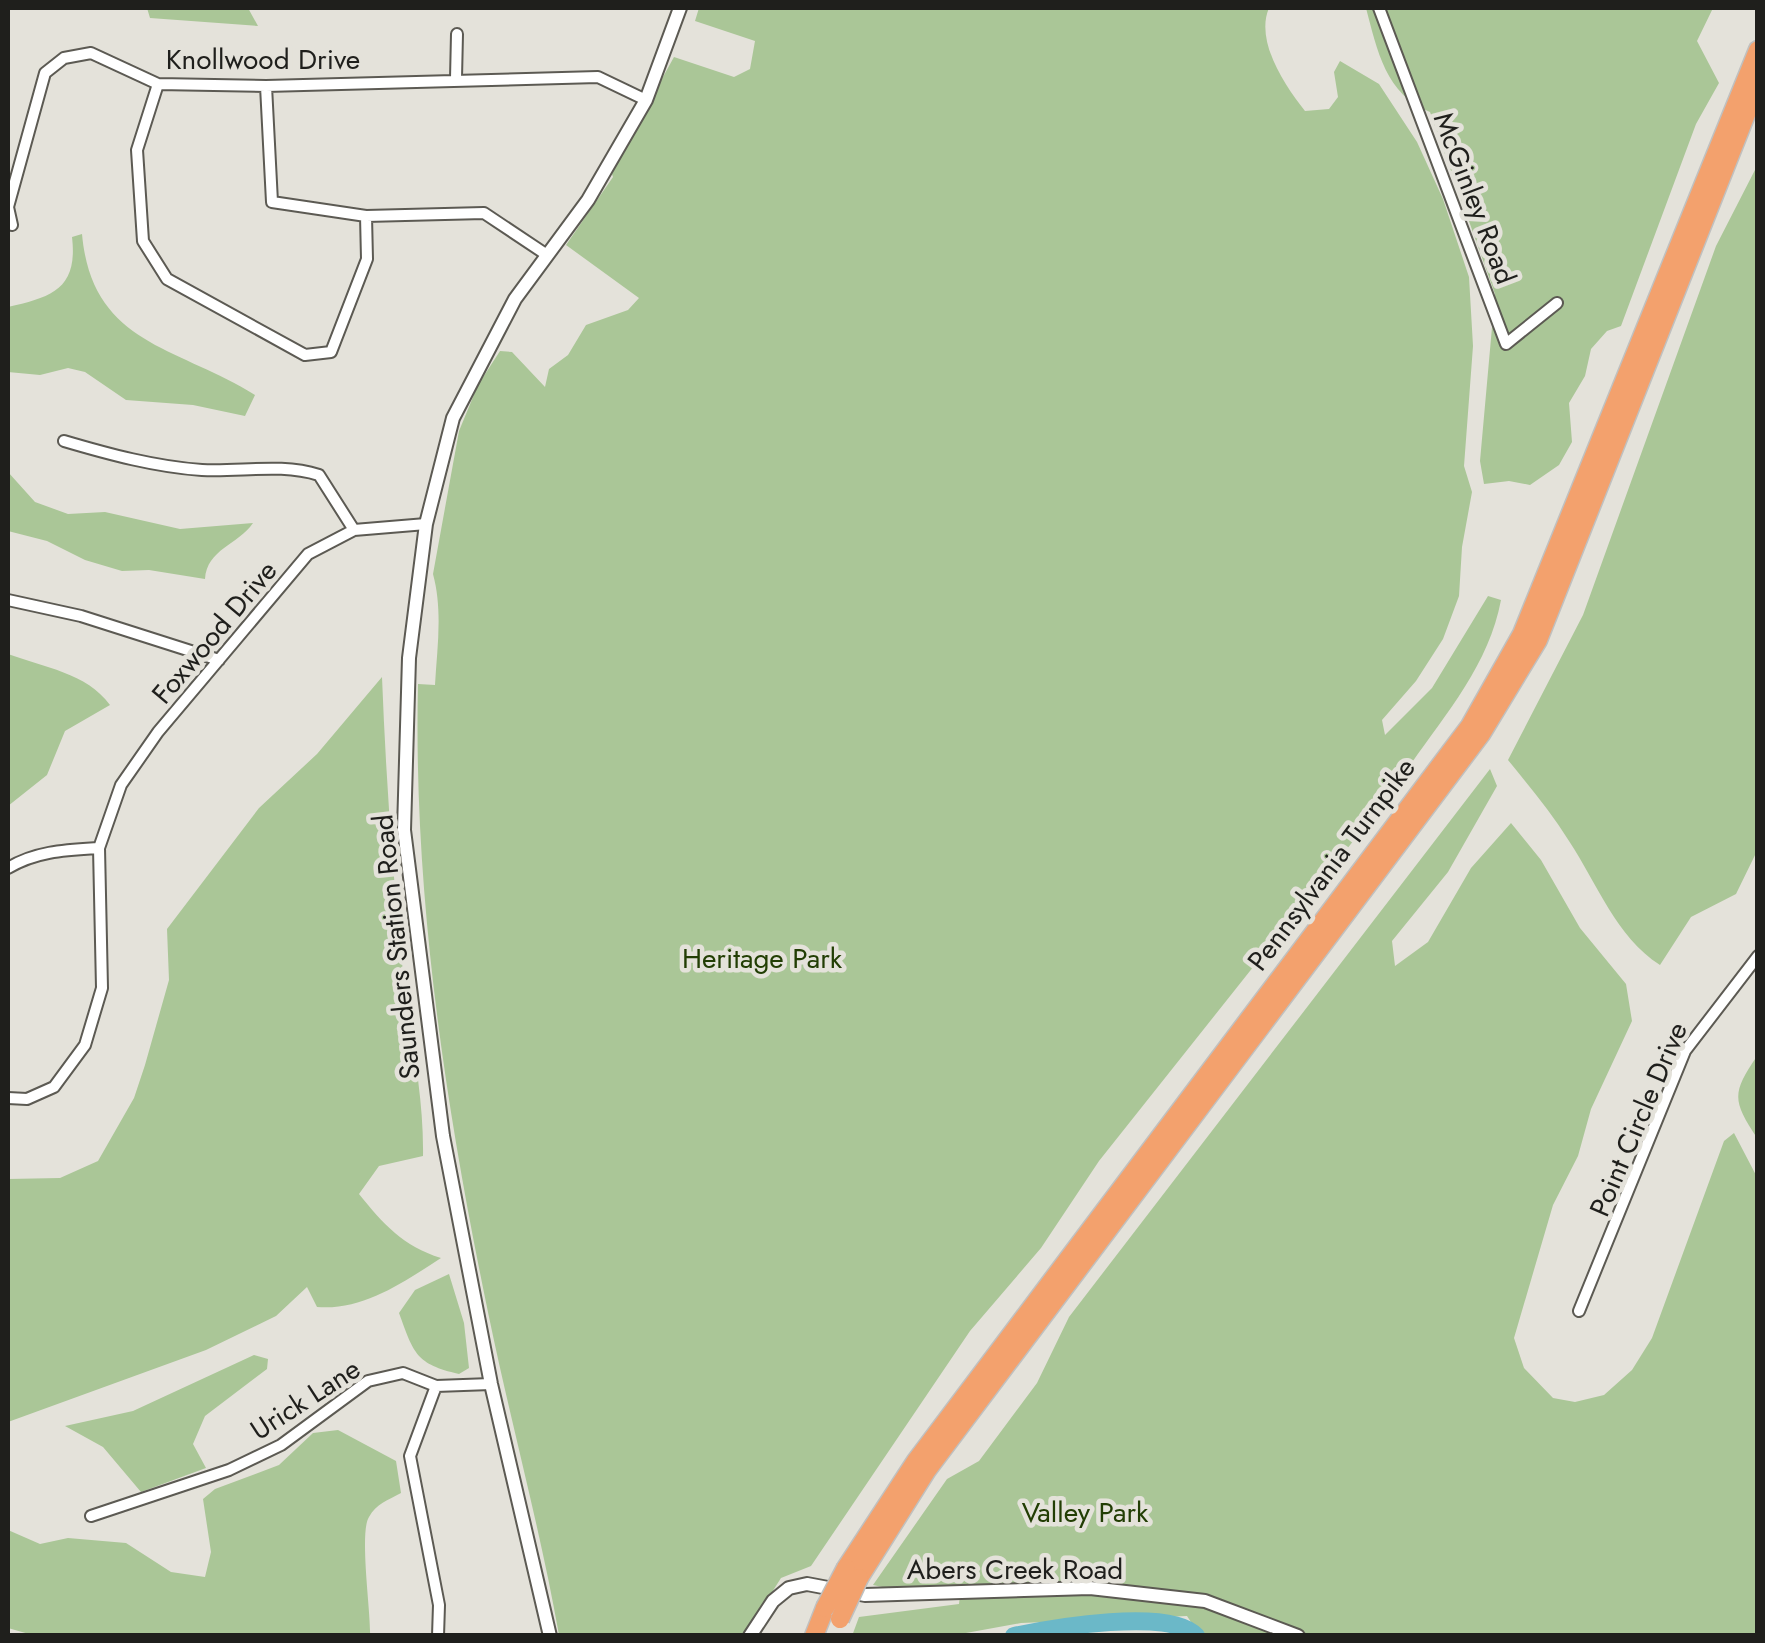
<svg xmlns="http://www.w3.org/2000/svg" width="1765" height="1643" viewBox="0 0 1765 1643" font-family="Jost,sans-serif">
  <rect width="100%" height="100%" fill="#e4e2da"/>
  <path fill="#aac697" d="M147 8H248L258 26 150 18Z
    M699 8H1269C1255 40 1284 85 1305 111L1329 109 1338 97 1334 72 1340 61 1379 84 1417 142 1443 199 1469 277 1473 346 1464 466 1472 492 1462 547 1459 596 1443 639 1416 681 1382 720 1385 735 1432 688 1488 596 1501 600C1487 675 1432 728 1393 791L1099 1161 1041 1248 970 1331 811 1566 781 1578 745 1635H559C540 1528 511 1423 489 1317 446 1110 413 896 418 684L435 685C437 649 443 611 433 574L459 431 478 385 500 351 512 352 545 387 549 369 568 355 586 325 628 310 639 298 566 245 613 177 611 171 674 57 734 77 750 69 755 41 695 21Z
    M1366 8H1713L1697 41 1719 83 1696 124 1621 326 1607 331 1591 349 1585 376 1569 403 1572 442 1559 465 1530 485 1509 481 1484 484 1480 461 1495 294 1430 112C1386 95 1377 50 1366 8Z
    M1757 166V851L1736 894 1691 917 1660 965C1616 937 1597 883 1569 841 1551 812 1529 786 1508 760L1583 615 1716 246Z
    M82 234C92 345 177 346 255 395L245 416 193 405 126 400 85 372 68 368 40 375 8 372V307C53 297 78 288 72 237Z
    M8 472 35 502 68 514 105 512 180 529 253 523C238 545 207 549 205 579L149 570 122 571 85 560 47 541 8 531Z
    M8 654C43 667 87 673 110 705L65 731 47 775 8 806Z
    M382 677C386 779 393 881 404 982 411 1040 424 1096 423 1156L379 1166 359 1194C383 1224 403 1246 441 1258 404 1282 363 1311 317 1307L307 1287 276 1316 206 1350 8 1422V1179L60 1178 98 1161 134 1098 145 1065 169 980 167 929 259 808 317 754Z
    M1490 769 1497 786 1448 872 1392 941 1395 966 1428 942 1471 868 1511 823 1541 860 1580 928 1626 984 1632 1021 1591 1109 1578 1156 1553 1205 1514 1338 1524 1368 1553 1398 1575 1402 1604 1395 1632 1370 1652 1338 1724 1141 1734 1133 1758 1179 1757 1635 1200 1636 1187 1616 1021 1623 955 1635 852 1636 859 1617 959 1604 961 1586 896 1590 873 1585 947 1479 979 1461 1037 1383 1069 1317Z
    M1757 1056V1138C1733 1101 1731 1094 1757 1056Z
    M449 1274 464 1323 469 1368 459 1374C416 1364 414 1354 399 1313L415 1290Z
    M254 1355 268 1359 267 1369 205 1416 193 1444 206 1468 141 1492 103 1447 65 1426 133 1411Z
    M338 1430 396 1461 401 1493C388 1500 376 1504 369 1517 359 1532 371 1613 370 1635L36 1636 8 1628V1530L40 1544 68 1538 126 1543 171 1572 205 1577 211 1552 203 1499 215 1489 279 1465 313 1433Z"/>
  <g fill="none" stroke-linecap="round" stroke-linejoin="round">
    <path stroke="#6bb8c8" stroke-width="18" d="M1014 1636C1052 1628 1171 1607 1196 1636"/>
    <g stroke="#5c5a53" stroke-width="14">
      <path id="minor" d="M1379 8 1506 344 1557 303
        M456 78 457 34
        M158 84 137 150 143 241 167 279 305 355 331 352 367 259 366 216
        M266 86 272 202 366 216 484 213 547 255
        M12 225 8 207 45 73 64 58 91 53 158 84 266 86 598 77 646 100
        M64 441C108 454 156 467 202 470 242 472 281 463 319 475L354 530
        M8 600 81 616 219 660
        M8 868C36 851 66 850 99 848
        M8 1098 27 1099 54 1087 85 1045 102 988 99 848 121 785 158 732 308 554 354 530 426 524
        M1579 1311 1685 1051 1758 956
        M436 1386 410 1456 439 1605 438 1636
        M91 1516 229 1470 281 1445 368 1381 403 1373 436 1386 491 1384"/>
    </g>
    <g stroke="#5c5a53" stroke-width="16">
      <path id="tertiary" d="M550 1636 491 1384 443 1136 404 830 409 658 426 524 453 418 515 299 588 200 646 100 680 8
        M750 1636 773 1601 789 1588 807 1584 865 1595 1090 1588 1205 1601 1298 1636"/>
    </g>
    <g stroke="#c0c0bf" stroke-width="21">
      <path id="motorway" d="M846 1568 916 1461 1470 726 1522 634 1758 50
        M859 1578 927 1470 1481 734 1538 640 1758 84
        M814 1636 825 1608"/>
    </g>
    <use href="#minor" stroke="#fff" stroke-width="10"/>
    <use href="#tertiary" stroke="#fff" stroke-width="12"/>
    <use href="#motorway" stroke="#f3a16d" stroke-width="18"/>
    <g stroke="#c0c0bf" stroke-width="21" stroke-linecap="butt">
      <path id="motorway-bridge" d="M825 1608 846 1568
        M840 1619 859 1578"/>
    </g>
    <use href="#motorway-bridge" stroke="#f3a16d" stroke-width="18"/>
  </g>
  <g text-anchor="middle" stroke-width="9" stroke-linejoin="round" paint-order="stroke">
    <g font-size="28" fill="#1f1f1c" stroke="#e4e2da">
      <text x="263" y="69">Knollwood Drive</text>
      <text transform="translate(1475 198) rotate(69)" y="10">McGinley Road</text>
      <text transform="translate(214 632) rotate(-50)" y="10">Foxwood Drive</text>
      <text transform="translate(1331 864) rotate(-53)" y="10">Pennsylvania Turnpike</text>
      <text transform="translate(396 947) rotate(-96)" y="10">Saunders Station Road</text>
      <text transform="translate(1638 1119) rotate(-67)" y="10">Point Circle Drive</text>
      <text transform="translate(305 1399) rotate(-33)" y="10">Urick Lane</text>
      <text x="1015" y="1579">Abers Creek Road</text>
    </g>
    <g font-size="28" fill="#223e04" stroke="#e4e2da">
      <text x="762" y="968">Heritage Park</text>
      <text x="1085" y="1522">Valley Park</text>
    </g>
  </g>
  <rect width="1765" height="1643" fill="none" stroke="#1f1f1c" stroke-width="20"/>
</svg>
